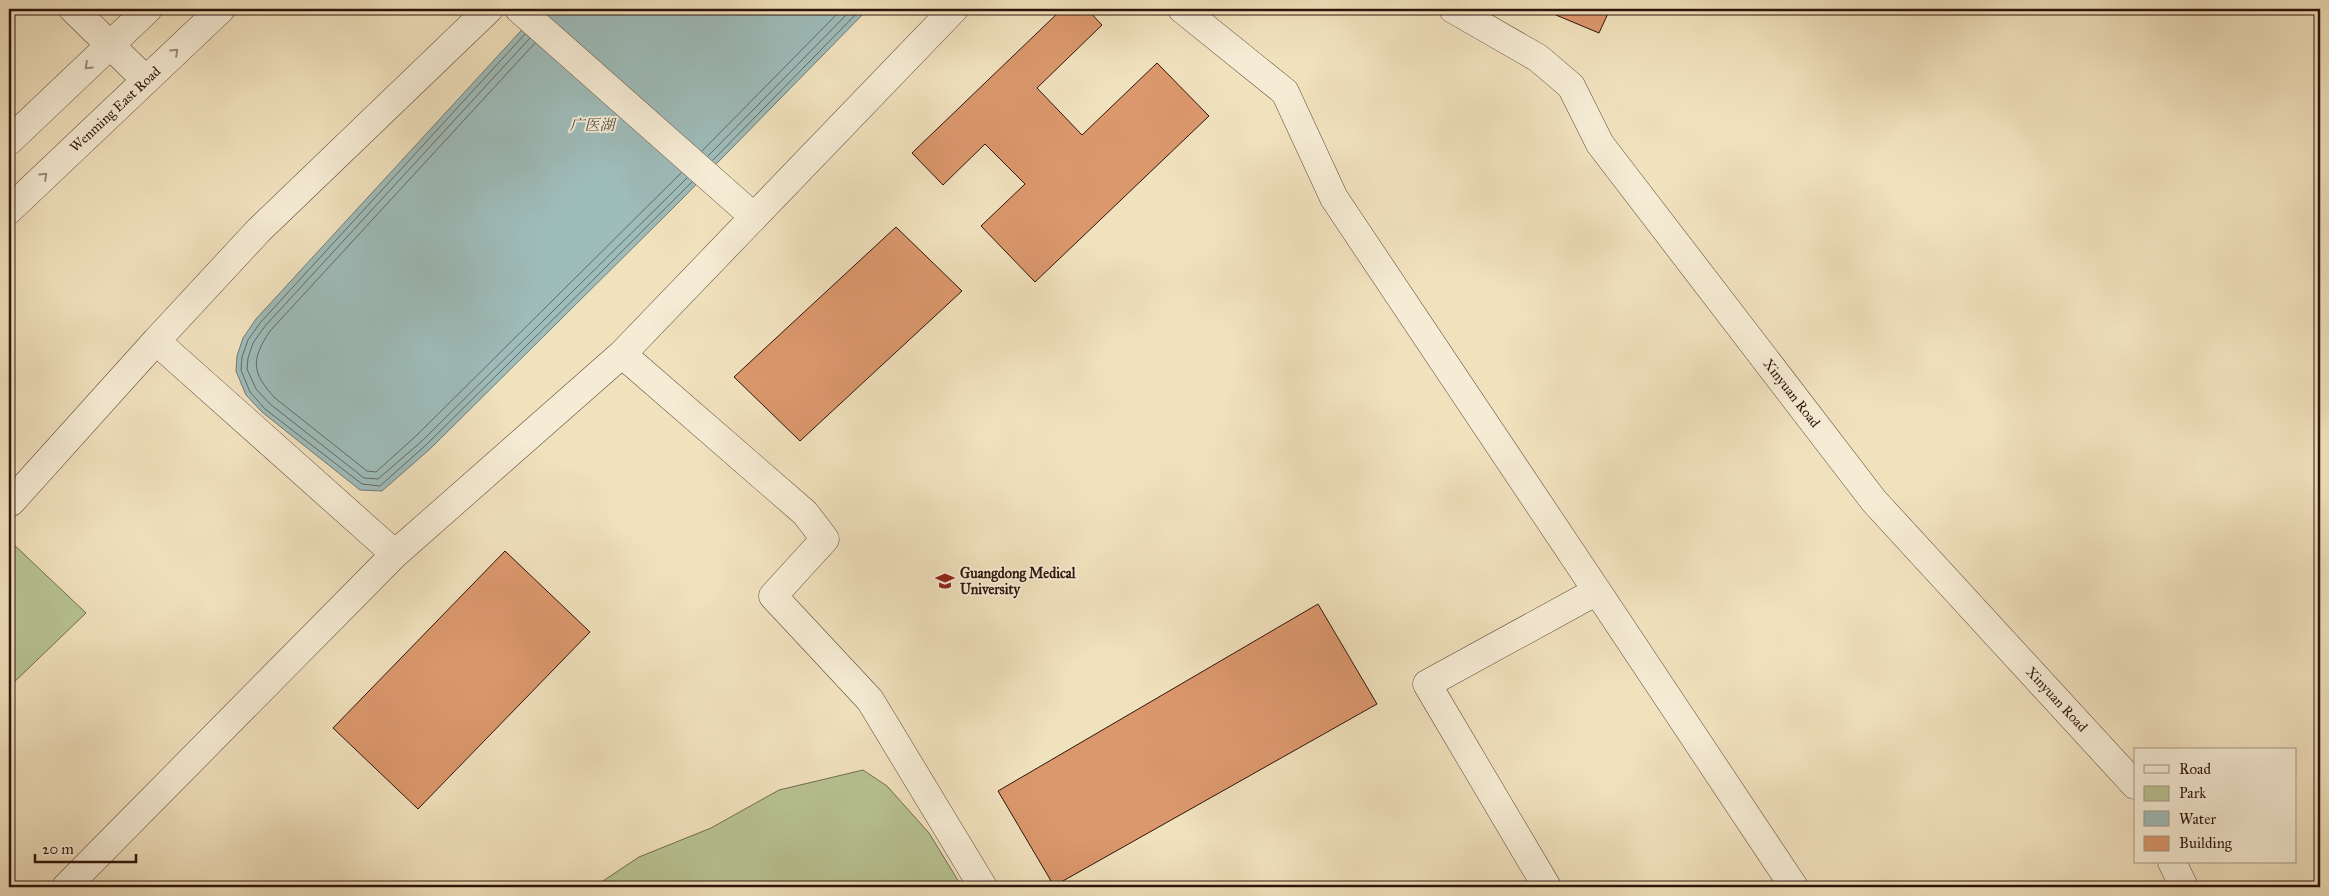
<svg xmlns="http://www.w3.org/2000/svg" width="2329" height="896" viewBox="0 0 2329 896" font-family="'IM FELL Great Primer','Noto Serif SC',serif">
  <rect width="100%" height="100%" fill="#f1e2be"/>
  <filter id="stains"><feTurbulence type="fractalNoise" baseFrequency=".004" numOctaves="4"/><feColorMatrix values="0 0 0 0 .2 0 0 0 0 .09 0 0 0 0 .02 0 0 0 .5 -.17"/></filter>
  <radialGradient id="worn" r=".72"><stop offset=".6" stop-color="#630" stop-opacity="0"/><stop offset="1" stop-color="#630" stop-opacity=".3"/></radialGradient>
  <path fill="#b8c393" stroke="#736c4e" d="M9 540 86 613 9 687Z
    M863 770 887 786 929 833 962 887H594L639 857 711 828 779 790Z"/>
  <path fill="#9ebcba" stroke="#717974" d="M541 9H868L680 201 430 449 382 491 360 490 262 412 246 395 236 371 237 356 243 338 256 319Z"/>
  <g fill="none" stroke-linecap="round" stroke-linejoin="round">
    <path stroke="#666862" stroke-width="1" d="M525 34 260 323 248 340 242 357 241 370 250 392 265 409 362 484 380 486 426 445 692 182
      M530 38 265 326 253 343 248 358 247 369 256 389 270 404 364 478 378 479 422 441 687 178
      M535 43 270 331C251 360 251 372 275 398L367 471 376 472 417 435 681 173
      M702 151 842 9
      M708 156 852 9
      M713 160 861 9"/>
  </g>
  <path fill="#dc986d" stroke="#2e140a" d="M1062 9H1087L1102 25 1037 88 1082 135 1157 63 1209 116 1035 282 981 226 1025 184 985 144 943 185 912 153Z
    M1558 9H1610L1599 33 1556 15Z
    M896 227 962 291 800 441 734 377Z
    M505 551 590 632 418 809 333 728Z
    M1318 604 1377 704 1054 886 998 791Z"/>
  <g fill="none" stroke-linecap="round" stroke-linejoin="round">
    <g stroke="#5f4837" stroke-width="29">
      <path id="minor" d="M73 9 146 80
        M489 9 259 230 156 341 395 554 622 354 805 513 825 539 773 596 870 700 983 887
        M519 9 754 217
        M1182 9 1285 92 1334 198 1597 591 1427 684 1547 887
        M1453 9 1538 58 1571 86 1600 144 1874 501 2135 785
        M622 354 954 9
        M11 502 156 341
        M1597 591 1794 887
        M2172 862 2184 887
        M66 887 395 554"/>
    </g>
    <g stroke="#5f4837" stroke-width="29">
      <path id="tertiary" d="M9 141 148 9
        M9 210 221 9"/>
    </g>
    <use href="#minor" stroke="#f6ecd5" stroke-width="28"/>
    <use href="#tertiary" stroke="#f6ecd5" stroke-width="28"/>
  </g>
  <defs><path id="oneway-chevron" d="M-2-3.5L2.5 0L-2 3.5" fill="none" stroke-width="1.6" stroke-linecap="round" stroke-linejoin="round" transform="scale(1.25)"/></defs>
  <g stroke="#9c8b7a">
    <use href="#oneway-chevron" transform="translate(175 52) rotate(-43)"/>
    <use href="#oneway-chevron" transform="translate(88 66) rotate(137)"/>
    <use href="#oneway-chevron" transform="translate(44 176) rotate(-43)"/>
  </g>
  <defs>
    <g id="university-bare" transform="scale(1.5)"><path d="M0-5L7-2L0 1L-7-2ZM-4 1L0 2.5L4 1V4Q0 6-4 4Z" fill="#8f2418" stroke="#f6ecd5" stroke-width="2.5" paint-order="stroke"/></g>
  </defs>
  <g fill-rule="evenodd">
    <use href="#university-bare" x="945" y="581"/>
  </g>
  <g text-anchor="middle" stroke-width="4" stroke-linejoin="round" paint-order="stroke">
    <g font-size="14" fill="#2e140a" stroke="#f6ecd5">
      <text transform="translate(115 109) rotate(-43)" y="5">Wenming East Road</text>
      <text transform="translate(1792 393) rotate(52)" y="5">Xinyuan Road</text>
      <text transform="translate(2057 699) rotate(47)" y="5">Xinyuan Road</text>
    </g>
    <g font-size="14" font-weight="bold" fill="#2e140a" stroke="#f6ecd5" text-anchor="start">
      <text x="960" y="578">Guangdong Medical<tspan x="960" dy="16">University</tspan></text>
    </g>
    <g font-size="15" font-style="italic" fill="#554f48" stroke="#f6ecd5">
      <text x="592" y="130">广医湖</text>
    </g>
  </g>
  <rect width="2329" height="896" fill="none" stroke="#f1e2be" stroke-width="30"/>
  <rect x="10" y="10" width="2309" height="876" fill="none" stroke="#2e140a" stroke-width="2.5"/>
  <rect x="15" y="15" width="2299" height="866" fill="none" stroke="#2e140a"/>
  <rect x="2134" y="748" width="162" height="115" fill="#f6ecd5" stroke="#a69684"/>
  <rect x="2144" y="765" width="25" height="8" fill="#f6ecd5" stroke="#a69684"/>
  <text x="2179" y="774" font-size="15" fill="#2e140a">Road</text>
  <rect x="2144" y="786" width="25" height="15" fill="#b8c393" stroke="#a69684"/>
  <text x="2179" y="798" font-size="15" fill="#2e140a">Park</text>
  <rect x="2144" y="811" width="25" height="15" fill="#9ebcba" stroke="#a69684"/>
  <text x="2179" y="824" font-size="15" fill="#2e140a">Water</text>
  <rect x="2144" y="836" width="25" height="15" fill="#dc986d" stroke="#a69684"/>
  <text x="2179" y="848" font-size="15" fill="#2e140a">Building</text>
  <path d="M35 854v8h101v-8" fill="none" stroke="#2e140a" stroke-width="2.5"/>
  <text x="42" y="854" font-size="15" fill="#2e140a" stroke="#f6ecd5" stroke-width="4" paint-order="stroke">20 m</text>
  <rect width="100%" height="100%" filter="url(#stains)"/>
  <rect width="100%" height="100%" fill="url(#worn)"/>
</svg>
